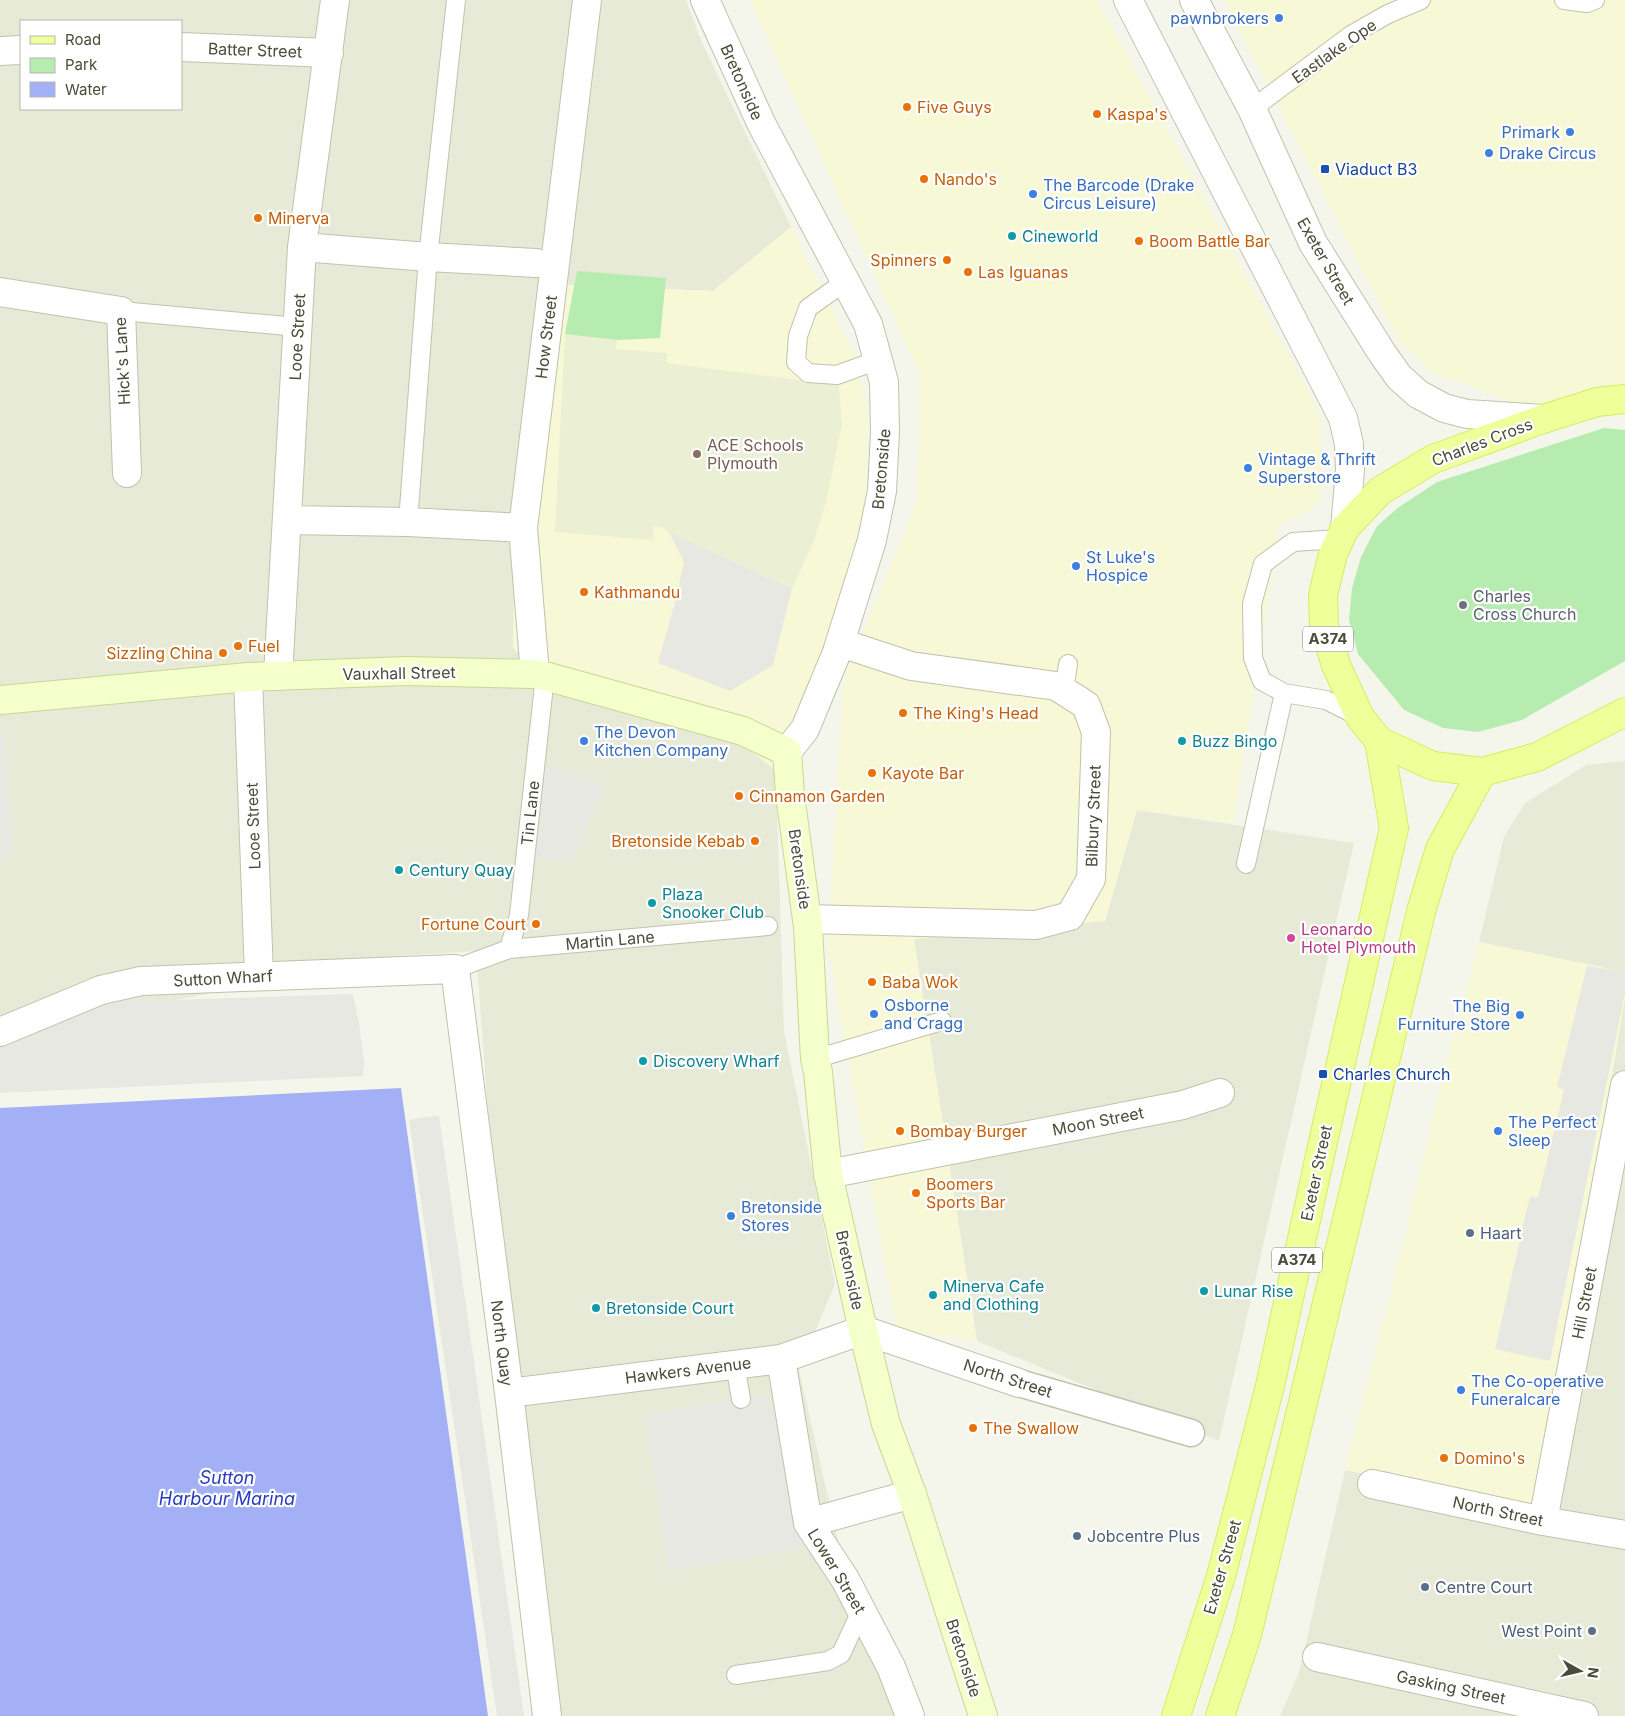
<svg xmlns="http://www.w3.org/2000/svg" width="1625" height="1716" viewBox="0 0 1625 1716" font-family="Inter,sans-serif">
  <rect width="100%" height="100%" fill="#f4f6eb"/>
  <path fill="#e8ead8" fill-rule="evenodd" d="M0 0H686L702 43 791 227 713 291 545 284 718 736 751 751 780 773 777 812 784 1031 835 1284 799 1370 846 1575 907 1716H536L509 1393 476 951 396 956 0 1035ZM21 21H181V109H21Z
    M1625 761V972L1479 942 1504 837 1525 803 1586 765Z
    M1137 810 1354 843 1219 1441 977 1341 914 939 1105 921Z
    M1625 998V1716H1280L1299 1673 1345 1470 1539 1511Z"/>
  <path fill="#f7f8d5" d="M750 0H1097L1320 414V504L1279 526 1234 822 1137 810 1105 921 914 939 977 1341 897 1329 828 948 843 682 918 499 920 375Z
    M1224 0H1625V393L1540 412 1432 372 1399 341Z
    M791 227 854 353 868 412 865 513 838 616 780 774 751 751 718 736 555 685 513 648 514 539 545 284 713 291Z
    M1479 942 1625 972V998L1539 1512 1345 1470 1398 1264 1447 1060Z"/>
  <path fill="#ebf0d4" d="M565 334 617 340 616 349 667 353V363L839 385 842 424 826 502 814 541 792 589 672 533 671 536 662 527 654 526 653 540 555 532Z"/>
  <path fill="#b7ecb1" d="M577 271 666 278 660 338 617 340 565 334Z
    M1604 428 1625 430V661L1522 720 1478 732 1443 728 1404 710 1358 654 1349 620 1352 588 1361 557 1377 526 1399 507 1437 482Z"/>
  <path fill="#e7e8e2" d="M672 533 792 589 773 665 730 691 658 663 675 602 684 562 671 536Z
    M0 733H4L12 855 0 856Z
    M545 768H552L605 784 574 857 576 862 533 856Z
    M1587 966 1625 972V993L1550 1361 1495 1349 1530 1196 1538 1198 1564 1090 1557 1087Z
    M353 994 359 1024 364 1061 363 1076 0 1093V1031L79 1003Z
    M439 1115 524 1716H497L409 1120Z
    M761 1395 779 1407 800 1549 669 1570 645 1415Z"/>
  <path fill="#a4b0f5" d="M401 1088 488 1716H0V1108Z"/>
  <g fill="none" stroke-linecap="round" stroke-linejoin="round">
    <g stroke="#c0c2ac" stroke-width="20">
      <path id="service" d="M1564 0 1587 3 1595 0
        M1252 109 1351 35 1388 14 1421 0
        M846 281 808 308 798 336 796 362 808 373 837 375 878 360
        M121 311 298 327
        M408 522 428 257 456 0
        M1340 539 1293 542 1263 564 1252 604 1253 658 1262 681 1284 693 1326 700 1360 717
        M1064 691 1068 664
        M1246 864 1284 693
        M509 949 519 915 545 676
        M455 969 509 949 768 926
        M815 1059 942 1021
        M735 1364 741 1399
        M736 1675 828 1661 841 1654 861 1611"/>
    </g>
    <g stroke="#c0c2ac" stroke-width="29">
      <path id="pedestrian" d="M1019 1383 1191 1433"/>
    </g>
    <g stroke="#c0c2ac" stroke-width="30">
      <path id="minor" d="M705 0 761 123 868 324 884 382 885 432 882 491 872 540 837 652 805 729 787 752
        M181 47 329 53
        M0 51 21 50
        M302 247 428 257 536 263
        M0 292 121 311 127 473
        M287 520 408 522 523 528
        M535 674 523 528 587 0
        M278 676 302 247 335 0
        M248 677 259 976
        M807 919 1036 925 1070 916 1091 879 1096 732 1086 705 1056 686 911 666 841 643
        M0 1032 101 990 141 981 455 969 509 1393 547 1716
        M828 1174 1183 1105 1220 1093
        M781 1359 808 1523 845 1579 891 1667 910 1716
        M509 1393 781 1359 863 1330 1019 1383
        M1372 1484 1543 1521 1625 1535
        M1543 1521 1625 1085
        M808 1523 912 1494
        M1317 1657 1584 1716"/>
    </g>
    <g stroke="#c0c2ac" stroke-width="30">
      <path id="tertiary" d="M1128 0 1343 418 1349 444 1350 470 1345 528
        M1194 0 1252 109 1313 243 1382 353 1399 377 1418 394 1444 408 1467 414 1543 419"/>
    </g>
    <g stroke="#cad596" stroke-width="30">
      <path id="secondary" d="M0 700 248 677 406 671 535 674 545 676 743 731 787 752 790 795 808 927 815 1059 818 1072 828 1174 863 1330 886 1424 912 1494 983 1716"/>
    </g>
    <g stroke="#d7eb63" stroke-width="30">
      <path id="primary" d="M1625 399 1597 402 1543 419 1433 459 1380 491 1345 528 1333 554 1323 595 1324 626 1336 665 1360 717 1379 741 1433 766 1482 772 1537 757 1625 712
        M1176 1716 1221 1576 1270 1386 1321 1151 1394 828 1379 741
        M1220 1716 1247 1635 1422 908 1440 849 1482 772"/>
    </g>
    <use href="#service" stroke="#fff" stroke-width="18"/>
    <use href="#pedestrian" stroke="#fff" stroke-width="26"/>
    <use href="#minor" stroke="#fff" stroke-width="28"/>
    <use href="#tertiary" stroke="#fff" stroke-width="28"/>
    <use href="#secondary" stroke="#f4ffcb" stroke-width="28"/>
    <use href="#primary" stroke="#efff9a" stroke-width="28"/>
  </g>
  <g fill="#3f7fe0" stroke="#fff" stroke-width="2">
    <circle cx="1279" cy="18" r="5"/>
    <circle cx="1570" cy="132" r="5"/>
    <circle cx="1489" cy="153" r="5"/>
    <circle cx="1033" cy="194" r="5"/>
    <circle cx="1248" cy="468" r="5"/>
    <circle cx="1076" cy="566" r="5"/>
    <circle cx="584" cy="741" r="5"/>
    <circle cx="874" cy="1014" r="5"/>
    <circle cx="1520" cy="1015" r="5"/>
    <circle cx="1498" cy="1131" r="5"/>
    <circle cx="731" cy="1216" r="5"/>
    <circle cx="1461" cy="1390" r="5"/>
  </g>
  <g fill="#e8710a" stroke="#fff" stroke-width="2">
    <circle cx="907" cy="107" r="5"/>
    <circle cx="1097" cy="114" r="5"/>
    <circle cx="924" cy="179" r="5"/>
    <circle cx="258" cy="218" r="5"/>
    <circle cx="1139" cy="241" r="5"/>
    <circle cx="947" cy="260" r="5"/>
    <circle cx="968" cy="272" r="5"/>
    <circle cx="584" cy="592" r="5"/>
    <circle cx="238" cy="646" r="5"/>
    <circle cx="223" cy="653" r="5"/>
    <circle cx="903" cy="713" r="5"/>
    <circle cx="872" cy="773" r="5"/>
    <circle cx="739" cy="796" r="5"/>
    <circle cx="755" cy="841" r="5"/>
    <circle cx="536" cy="924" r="5"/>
    <circle cx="872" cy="982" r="5"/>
    <circle cx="900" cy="1131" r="5"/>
    <circle cx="916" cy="1193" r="5"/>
    <circle cx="973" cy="1428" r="5"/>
    <circle cx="1444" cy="1458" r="5"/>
  </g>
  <g fill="#1a4fb4" stroke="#fff" stroke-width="2">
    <rect x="1320" y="164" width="10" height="10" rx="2.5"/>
    <rect x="1318" y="1069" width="10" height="10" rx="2.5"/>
  </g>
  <g fill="#0f9aa8" stroke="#fff" stroke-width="2">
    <circle cx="1012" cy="236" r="5"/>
    <circle cx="1182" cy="741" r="5"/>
    <circle cx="399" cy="870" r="5"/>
    <circle cx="652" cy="903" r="5"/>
    <circle cx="643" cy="1061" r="5"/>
    <circle cx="1204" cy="1291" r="5"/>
    <circle cx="933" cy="1295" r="5"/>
    <circle cx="596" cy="1308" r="5"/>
  </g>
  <circle fill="#8d6e63" stroke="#fff" stroke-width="2" cx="697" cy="454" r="5"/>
  <circle fill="#6b7280" stroke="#fff" stroke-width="2" cx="1463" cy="605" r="5"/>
  <circle fill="#d1479c" stroke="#fff" stroke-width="2" cx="1291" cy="938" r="5"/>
  <g fill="#5c6f8a" stroke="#fff" stroke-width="2">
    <circle cx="1470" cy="1233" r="5"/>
    <circle cx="1077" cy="1536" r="5"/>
    <circle cx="1425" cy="1587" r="5"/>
    <circle cx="1592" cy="1631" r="5"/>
  </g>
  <g text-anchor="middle" stroke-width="4.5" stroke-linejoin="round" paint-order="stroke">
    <g fill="#fff" stroke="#808174" stroke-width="1">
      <rect x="1303" y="626.5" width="50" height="25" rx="4"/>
      <rect x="1272" y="1247.5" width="50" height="25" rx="4"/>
    </g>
    <g font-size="15" font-weight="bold" fill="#4a4b38">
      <text x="1328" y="644">A374</text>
      <text x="1297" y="1265">A374</text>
    </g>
    <g font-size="16" fill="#366cbe" stroke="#fff" text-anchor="start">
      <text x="1269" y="24" text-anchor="end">pawnbrokers</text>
      <text x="1560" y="138" text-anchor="end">Primark</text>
      <text x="1499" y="159">Drake Circus</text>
      <text x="1043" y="191">The Barcode (Drake<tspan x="1043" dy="18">Circus Leisure)</tspan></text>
      <text x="1258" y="465">Vintage &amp; Thrift<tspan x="1258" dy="18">Superstore</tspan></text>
      <text x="1086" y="563">St Luke's<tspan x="1086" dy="18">Hospice</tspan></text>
      <text x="594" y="738">The Devon<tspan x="594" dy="18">Kitchen Company</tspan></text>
      <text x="884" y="1011">Osborne<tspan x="884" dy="18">and Cragg</tspan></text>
      <text x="1510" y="1012" text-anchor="end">The Big<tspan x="1510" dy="18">Furniture Store</tspan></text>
      <text x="1508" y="1128">The Perfect<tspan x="1508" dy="18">Sleep</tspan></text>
      <text x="741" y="1213">Bretonside<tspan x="741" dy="18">Stores</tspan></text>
      <text x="1471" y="1387">The Co-operative<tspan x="1471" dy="18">Funeralcare</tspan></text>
    </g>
    <g font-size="16" fill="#4a4b38" stroke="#fff">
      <text transform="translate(255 50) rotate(2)" y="6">Batter Street</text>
      <text transform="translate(1334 51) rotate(-35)" y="6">Eastlake Ope</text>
      <text transform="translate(742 82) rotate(66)" y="6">Bretonside</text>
      <text transform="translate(1326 261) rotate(60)" y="6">Exeter Street</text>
      <text transform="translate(297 337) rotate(-87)" y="6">Looe Street</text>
      <text transform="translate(546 337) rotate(-83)" y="6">How Street</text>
      <text transform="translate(122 361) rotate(-93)" y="6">Hick's Lane</text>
      <text transform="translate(1482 442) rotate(-21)" y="6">Charles Cross</text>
      <text transform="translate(881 469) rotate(-85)" y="6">Bretonside</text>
      <text transform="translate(399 673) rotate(-1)" y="6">Vauxhall Street</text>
      <text transform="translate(530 813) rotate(-84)" y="6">Tin Lane</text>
      <text transform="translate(1093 816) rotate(-88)" y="6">Bilbury Street</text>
      <text transform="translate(253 826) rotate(-92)" y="6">Looe Street</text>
      <text transform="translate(800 869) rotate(82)" y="6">Bretonside</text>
      <text transform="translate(610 940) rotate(-5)" y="6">Martin Lane</text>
      <text transform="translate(223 978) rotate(-3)" y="6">Sutton Wharf</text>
      <text transform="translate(1098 1121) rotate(-11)" y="6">Moon Street</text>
      <text transform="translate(1316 1173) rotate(-78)" y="6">Exeter Street</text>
      <text transform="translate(850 1270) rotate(78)" y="6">Bretonside</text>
      <text transform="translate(1584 1303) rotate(-79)" y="6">Hill Street</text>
      <text transform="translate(502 1343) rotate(83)" y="6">North Quay</text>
      <text transform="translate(688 1370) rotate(-7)" y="6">Hawkers Avenue</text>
      <text transform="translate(1008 1378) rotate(18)" y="6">North Street</text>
      <text transform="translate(1498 1511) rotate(12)" y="6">North Street</text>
      <text transform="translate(1222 1567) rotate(-74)" y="6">Exeter Street</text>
      <text transform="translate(837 1571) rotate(59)" y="6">Lower Street</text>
      <text transform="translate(964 1658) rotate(72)" y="6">Bretonside</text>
      <text transform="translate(1451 1687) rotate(12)" y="6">Gasking Street</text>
    </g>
    <g font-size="16" fill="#c56008" stroke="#fff" text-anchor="start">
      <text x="917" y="113">Five Guys</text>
      <text x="1107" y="120">Kaspa's</text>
      <text x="934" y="185">Nando's</text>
      <text x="268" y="224">Minerva</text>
      <text x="1149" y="247">Boom Battle Bar</text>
      <text x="937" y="266" text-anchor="end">Spinners</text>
      <text x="978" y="278">Las Iguanas</text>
      <text x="594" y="598">Kathmandu</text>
      <text x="248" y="652">Fuel</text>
      <text x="213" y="659" text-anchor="end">Sizzling China</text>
      <text x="913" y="719">The King's Head</text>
      <text x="882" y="779">Kayote Bar</text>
      <text x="749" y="802">Cinnamon Garden</text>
      <text x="745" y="847" text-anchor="end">Bretonside Kebab</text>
      <text x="526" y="930" text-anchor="end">Fortune Court</text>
      <text x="882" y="988">Baba Wok</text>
      <text x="910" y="1137">Bombay Burger</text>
      <text x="926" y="1190">Boomers<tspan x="926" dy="18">Sports Bar</tspan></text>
      <text x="983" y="1434">The Swallow</text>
      <text x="1454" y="1464">Domino's</text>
    </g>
    <g font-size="16" fill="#164399" stroke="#fff" text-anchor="start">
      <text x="1335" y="175">Viaduct B3</text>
      <text x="1333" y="1080">Charles Church</text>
    </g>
    <g font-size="16" fill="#0d838f" stroke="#fff" text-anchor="start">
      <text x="1022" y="242">Cineworld</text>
      <text x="1192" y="747">Buzz Bingo</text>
      <text x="409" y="876">Century Quay</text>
      <text x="662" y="900">Plaza<tspan x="662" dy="18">Snooker Club</tspan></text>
      <text x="653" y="1067">Discovery Wharf</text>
      <text x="943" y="1292">Minerva Cafe<tspan x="943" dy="18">and Clothing</tspan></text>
      <text x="1214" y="1297">Lunar Rise</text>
      <text x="606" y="1314">Bretonside Court</text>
    </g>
    <g font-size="16" fill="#785e54" stroke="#fff" text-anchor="start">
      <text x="707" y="451">ACE Schools<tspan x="707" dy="18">Plymouth</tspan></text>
    </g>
    <g font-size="16" fill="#5b616d" stroke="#fff" text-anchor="start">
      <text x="1473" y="602">Charles<tspan x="1473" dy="18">Cross Church</tspan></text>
    </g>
    <g font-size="16" fill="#b23c85" stroke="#fff" text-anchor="start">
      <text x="1301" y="935">Leonardo<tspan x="1301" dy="18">Hotel Plymouth</tspan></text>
    </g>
    <g font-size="16" fill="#4e5e75" stroke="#fff" text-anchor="start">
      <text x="1480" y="1239">Haart</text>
      <text x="1087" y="1542">Jobcentre Plus</text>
      <text x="1435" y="1593">Centre Court</text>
      <text x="1582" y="1637" text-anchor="end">West Point</text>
    </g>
    <g font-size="18" font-style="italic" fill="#293cbf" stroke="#fff">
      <text x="227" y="1484">Sutton<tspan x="227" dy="21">Harbour Marina</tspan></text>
    </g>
  </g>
  <rect x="20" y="20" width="162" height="90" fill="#ffffff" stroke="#b7b7af"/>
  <rect x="30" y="36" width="25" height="8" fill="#efff9a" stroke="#b7b7af"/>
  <text x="65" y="45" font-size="15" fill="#4a4b38">Road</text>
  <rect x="30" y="58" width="25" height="15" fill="#b7ecb1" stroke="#b7b7af"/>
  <text x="65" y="70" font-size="15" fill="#4a4b38">Park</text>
  <rect x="30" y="82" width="25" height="15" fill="#a4b0f5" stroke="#b7b7af"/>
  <text x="65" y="95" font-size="15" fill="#4a4b38">Water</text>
  <g transform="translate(1580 1671) rotate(98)" stroke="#ffffff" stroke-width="4" paint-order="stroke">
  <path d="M0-4L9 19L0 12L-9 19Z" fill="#4a4b38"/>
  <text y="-8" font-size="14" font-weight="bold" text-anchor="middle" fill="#4a4b38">N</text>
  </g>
</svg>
